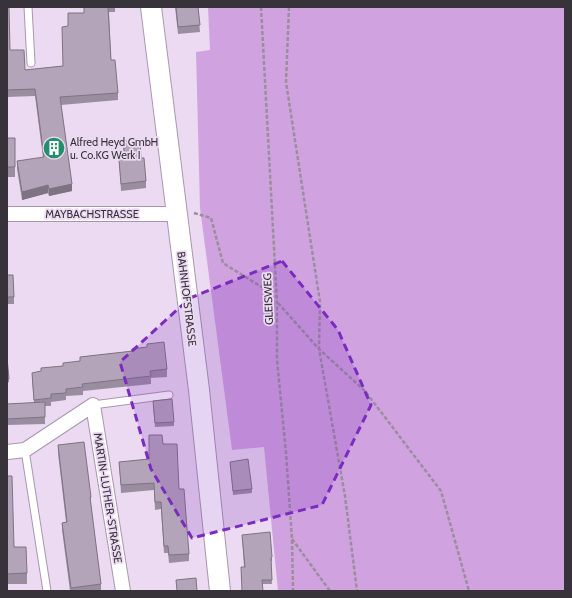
<svg xmlns="http://www.w3.org/2000/svg" width="572" height="598" viewBox="0 0 572 598" font-family="Cabin,sans-serif">
  <rect width="100%" height="100%" fill="#ebdaf1"/>
  <path fill="#d0a3e0" d="M208 7H565V591H278L264 447 232 450 200 208 196 52 210 50Z"/>
  <g fill="none" stroke-linecap="round" stroke-linejoin="round">
    <g stroke="#a898ae" stroke-width="9">
      <path id="lane" d="M28 7 31 63
        M93 405 169 395
        M25 450 47 591"/>
    </g>
    <g stroke="#a898ae" stroke-width="16">
      <path id="street" d="M7 214H176
        M7 452 25 450 93 405 123 591"/>
    </g>
    <g stroke="#a898ae" stroke-width="22">
      <path id="secondary" d="M151 7 199 390 220 591"/>
    </g>
    <path stroke="#9a8e9e" stroke-width="2.5" stroke-dasharray="4 2" stroke-linecap="butt" d="M261 7 277 303V360L286 453 292 539 293 591
      M289 7 286 82 320 302 319 349 345 496 357 591
      M194 213 211 218 223 263 276 296
      M278 303 319 349 365 391 441 491 469 591
      M292 539 330 591"/>
    <use href="#lane" stroke="#fff" stroke-width="7"/>
    <use href="#street" stroke="#fff" stroke-width="14"/>
    <use href="#secondary" stroke="#fff" stroke-width="20"/>
  </g>
  <path fill="#9b8da0" d="M7 7 10 50 25 70 63 66 68 26 84 13V7H115V12H109L111 60 118 93V100L61 105 72 191 49 196 48 193 22 200 17 169V161L43 158 35 96 7 97Z
    M175 7H198L200 32 178 34Z
    M7 138H15V177H7Z
    M123 141 141 158 146 181V188L121 191 119 160 124 159Z
    M7 275 14 297V304H7Z
    M147 344 167 369V377L151 378V384L83 391V395L66 396V400L51 402V406H45V424L7 425V404L34 403 32 380V373L41 372 80 361V357L132 351V349L147 347Z
    M7 358 9 379V382L7 383Z
    M153 405 174 422V426L155 427Z
    M163 444 179 489 189 554V561L169 563 168 553H164L161 509 155 510 154 490 121 493 119 462 149 459Z
    M58 445 91 497V505L101 584V591H70L62 530V523L66 522 58 453Z
    M230 462 252 489V493L233 495Z
    M7 476 14 547 27 573V584H7Z
    M242 535 272 557V561H271L272 584H262L244 567Z"/>
  <path fill="#7e7382" d="M72 184V191L49 196V189Z
    M48 185V193L22 200V192Z"/>
  <path fill="#b4a4ba" stroke="#7e7382" d="M7 7H9L10 50H24L25 70 63 66 62 27 68 26V13H84V7H108L111 60H115L118 93 60 97 72 184 49 189 48 185 22 192 17 161 44 157 35 89 7 90Z
    M176 7H198L200 25 178 27Z
    M7 138H15V167H7Z
    M140 140 141 158H144L146 181 121 184 119 160 125 159 123 141Z
    M7 275H13L14 297H7Z
    M164 342 167 369 150 371 151 376 82 384 83 387 66 389V393L51 394V398L34 400 32 373 41 371V368L63 366V363L80 361V357L133 351 132 349 147 347V344Z
    M7 358 9 379H7Z
    M172 399 174 422 155 423 153 401Z
    M45 402V417L7 419V404Z
    M149 435H162L163 444H177L179 489H184L189 554 169 555 168 546H164L161 502H155L154 483 121 485 119 462 149 459Z
    M84 442 91 497H90L101 584 71 588 62 523 67 522 58 445Z
    M248 459 252 489 233 491 230 462Z
    M7 476H12L14 547H26L27 573 7 574Z
    M270 532 272 557 271 558 272 580H262L263 591H242L241 567H245L242 535Z
    M196 578 197 591H177L176 580Z"/>
  <path fill="#7b2cbf" fill-opacity="0.2" stroke="#7b2cbf" stroke-width="3" stroke-dasharray="8 5" stroke-linejoin="round" d="M282 261 338 330 371 405 322 505 192 538 151 469 120 362 190 298Z"/>
  <defs>
    <g id="building-disc" transform="scale(1.15)"><circle r="9.5" fill="#238e6c" stroke="#ebdaf1"/><path d="M-4-6H4V6H1V3H-1V6H-4ZM-2.5-4.3h1.7v1.8h-1.7ZM.8-4.3h1.7v1.8H.8ZM-2.5-1h1.7V.8h-1.7ZM.8-1h1.7V.8H.8Z" fill="#fff"/></g>
  </defs>
  <g fill-rule="evenodd">
    <use href="#building-disc" x="54" y="148"/>
  </g>
  <g text-anchor="middle" stroke-width="3.5" stroke-linejoin="round" paint-order="stroke">
    <g font-size="11" fill="#38323a" stroke="#ebdaf1" text-anchor="start">
      <text x="70" y="146">Alfred Heyd GmbH<tspan x="70" dy="13">u. Co.KG Werk I</tspan></text>
    </g>
    <g font-size="11" fill="#38323a" stroke="#ebdaf1">
      <text x="92" y="218">MAYBACHSTRASSE</text>
      <text transform="translate(187 299) rotate(83)" y="4">BAHNHOFSTRASSE</text>
      <text transform="translate(268 299) rotate(-92)" y="4">GLEISWEG</text>
      <text transform="translate(108 498) rotate(81)" y="4">MARTIN-LUTHER-STRASSE</text>
    </g>
  </g>
  <rect width="572" height="598" fill="none" stroke="#38323a" stroke-width="16"/>
</svg>
